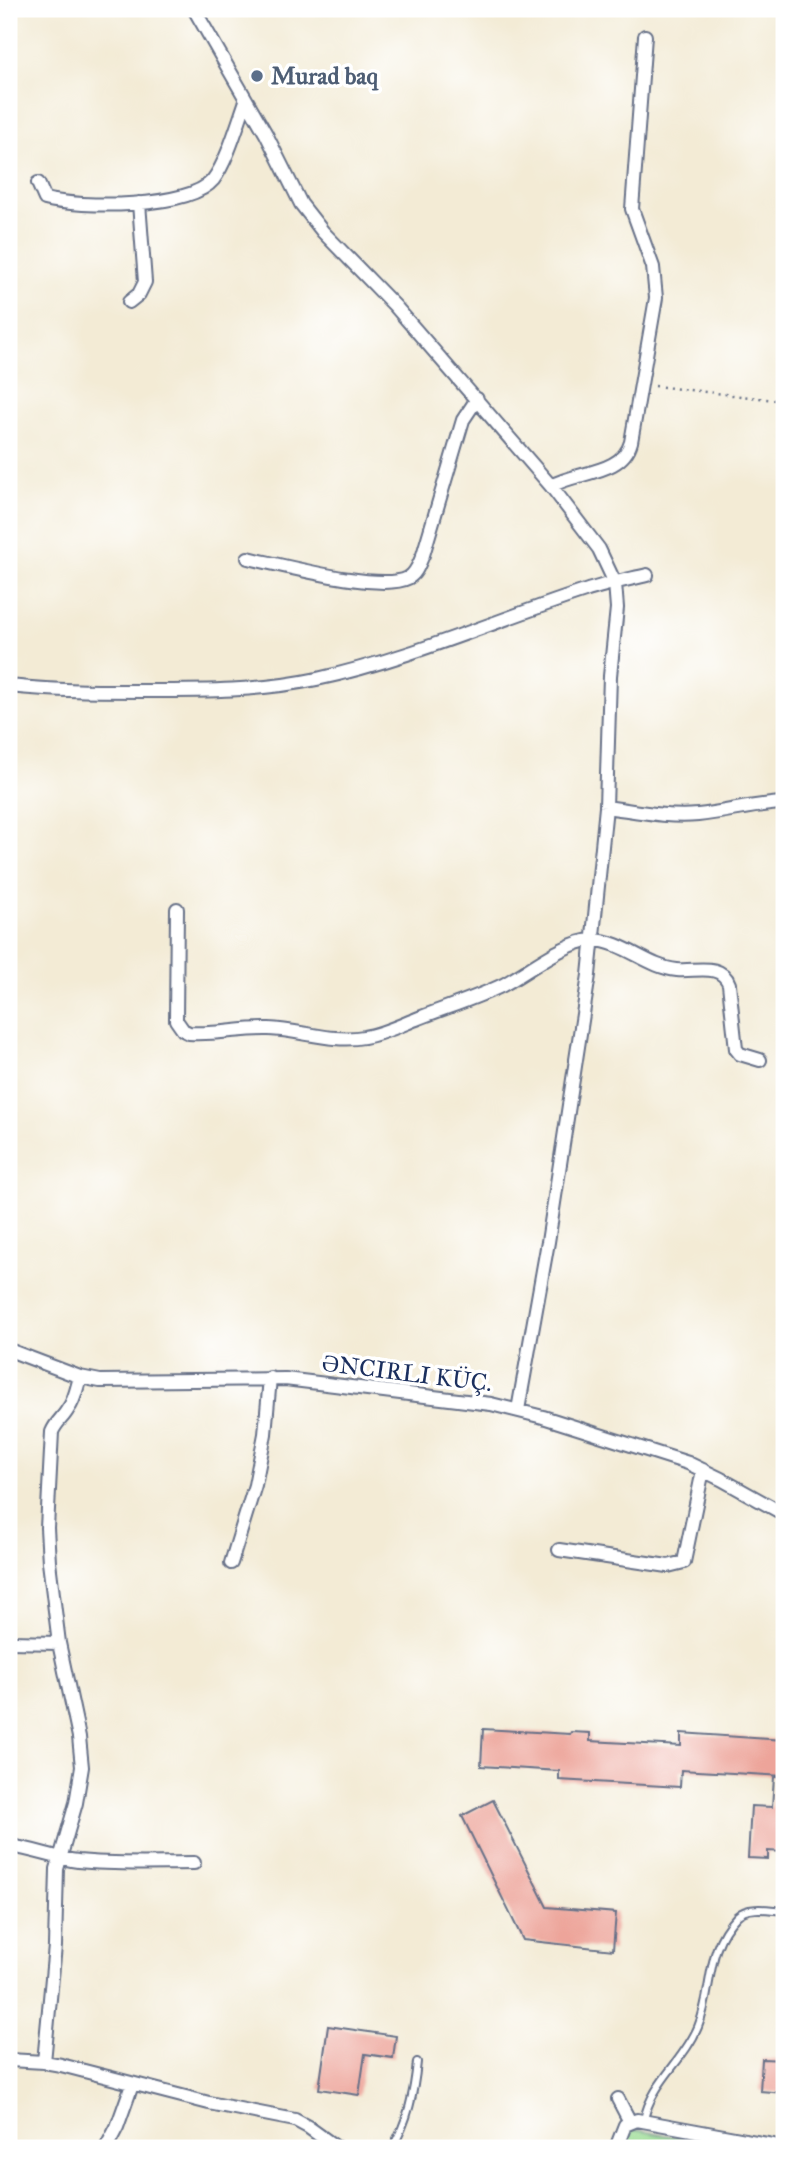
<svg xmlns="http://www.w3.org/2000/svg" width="793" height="2157" viewBox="0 0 793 2157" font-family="'IM FELL Great Primer',serif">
  <rect width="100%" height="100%" fill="#fff"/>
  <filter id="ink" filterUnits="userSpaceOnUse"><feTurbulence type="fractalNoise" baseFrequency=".0143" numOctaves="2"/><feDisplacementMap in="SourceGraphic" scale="14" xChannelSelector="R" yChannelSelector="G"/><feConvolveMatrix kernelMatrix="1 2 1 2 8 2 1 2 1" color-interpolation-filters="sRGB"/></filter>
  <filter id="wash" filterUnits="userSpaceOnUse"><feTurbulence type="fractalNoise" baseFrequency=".00686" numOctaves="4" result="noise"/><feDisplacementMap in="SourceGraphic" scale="28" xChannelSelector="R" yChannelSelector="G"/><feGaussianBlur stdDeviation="1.57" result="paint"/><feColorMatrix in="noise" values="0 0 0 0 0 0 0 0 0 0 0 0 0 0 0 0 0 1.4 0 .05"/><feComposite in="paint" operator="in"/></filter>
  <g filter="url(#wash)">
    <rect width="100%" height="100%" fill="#f3ebd5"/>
    <path fill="#99db92" stroke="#5a8578" stroke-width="2" d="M631 2129 739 2148H626Z"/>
    <g id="blocks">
      <path fill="#eda49a" d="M483 1729 570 1734 571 1732 590 1733V1741L681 1746V1733L784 1740V1776L681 1770 680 1787 559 1780V1771L481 1766Z
        M774 1777H784V1852L768 1851V1859L748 1858 751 1806 772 1807Z
        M493 1800 547 1907 616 1913 613 1950 523 1940 462 1816Z
        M328 2026 396 2036 393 2058 365 2054 359 2095 319 2089Z
        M762 2059 784 2060V2093L760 2091Z"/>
    </g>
  </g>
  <g filter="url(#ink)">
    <use href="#blocks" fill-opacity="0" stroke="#677188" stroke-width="2"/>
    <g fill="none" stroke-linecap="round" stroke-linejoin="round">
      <g stroke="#677188" stroke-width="10">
        <path id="service" d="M644 2120C651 2083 684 2061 698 2027 714 1989 704 1950 737 1916 748 1905 771 1910 784 1911
          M392 2148C408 2121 414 2093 417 2062"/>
      </g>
      <g stroke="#677188" stroke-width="16">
        <path id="minor" d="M194 9 266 134 301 204 323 232 395 306 551 486 599 549 615 583 617 608 610 676 606 807 589 975 548 1242 518 1410
          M38 183 45 199C80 208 189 209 213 180 227 162 238 123 246 101
          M129 302 139 294 145 282 139 203
          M551 486C577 471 622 475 631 442L656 298 653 267 632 209 645 36
          M248 558C281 565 381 592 408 578 417 573 419 563 423 555L463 420 477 399
          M9 686C55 691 101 691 147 691 204 691 261 691 317 679 409 659 496 620 585 591 605 584 626 580 647 575
          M606 807C636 811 668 818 698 815 727 812 755 804 784 803
          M177 909 176 1020 183 1030 189 1033C216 1035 242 1028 269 1029 301 1030 332 1043 364 1037 383 1034 401 1025 419 1018 447 1007 476 998 503 985 526 973 569 939 593 940 624 941 647 967 677 970 695 972 721 962 729 984L736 1049 740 1054 760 1060
          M9 1350 80 1377 100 1381 285 1379 491 1404 543 1417 688 1463 721 1479 784 1514
          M559 1550 668 1566 684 1562 703 1470
          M231 1563 255 1485 265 1434 270 1378
          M9 1642 59 1643
          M9 1846C33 1849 55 1858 78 1861 116 1865 156 1863 194 1863
          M9 2060 44 2062 61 2065 209 2103 295 2120 308 2127 337 2148
          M44 2062 55 1946 57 1869 76 1803 82 1767 79 1737 59 1643 49 1562 47 1528 52 1432C56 1422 63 1418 68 1409 75 1400 77 1387 80 1377
          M618 2099 630 2122
          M106 2148 117 2127 132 2085
          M616 2148 625 2125 637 2120 784 2147"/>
      </g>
      <path stroke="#677188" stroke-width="2.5" stroke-dasharray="2 5" stroke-linecap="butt" d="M655 386 784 401"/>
      <use href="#service" stroke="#fff" stroke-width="6"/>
      <use href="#minor" stroke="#fff" stroke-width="12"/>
    </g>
  </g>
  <circle fill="#5c6f8a" stroke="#fff" stroke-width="2.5" cx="257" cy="76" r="7"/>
  <g text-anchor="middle" stroke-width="7" stroke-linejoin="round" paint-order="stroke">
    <g font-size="24" font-weight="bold" fill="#4e5e75" stroke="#fff" text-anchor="start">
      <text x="271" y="84">Murad baq</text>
    </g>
    <g font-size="24" fill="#1b2f5e" stroke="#fff">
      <text transform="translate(407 1373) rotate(7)" y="8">ƏNCIRLI KÜÇ.</text>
    </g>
  </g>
  <rect width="793" height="2157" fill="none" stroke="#fff" stroke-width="35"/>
</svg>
